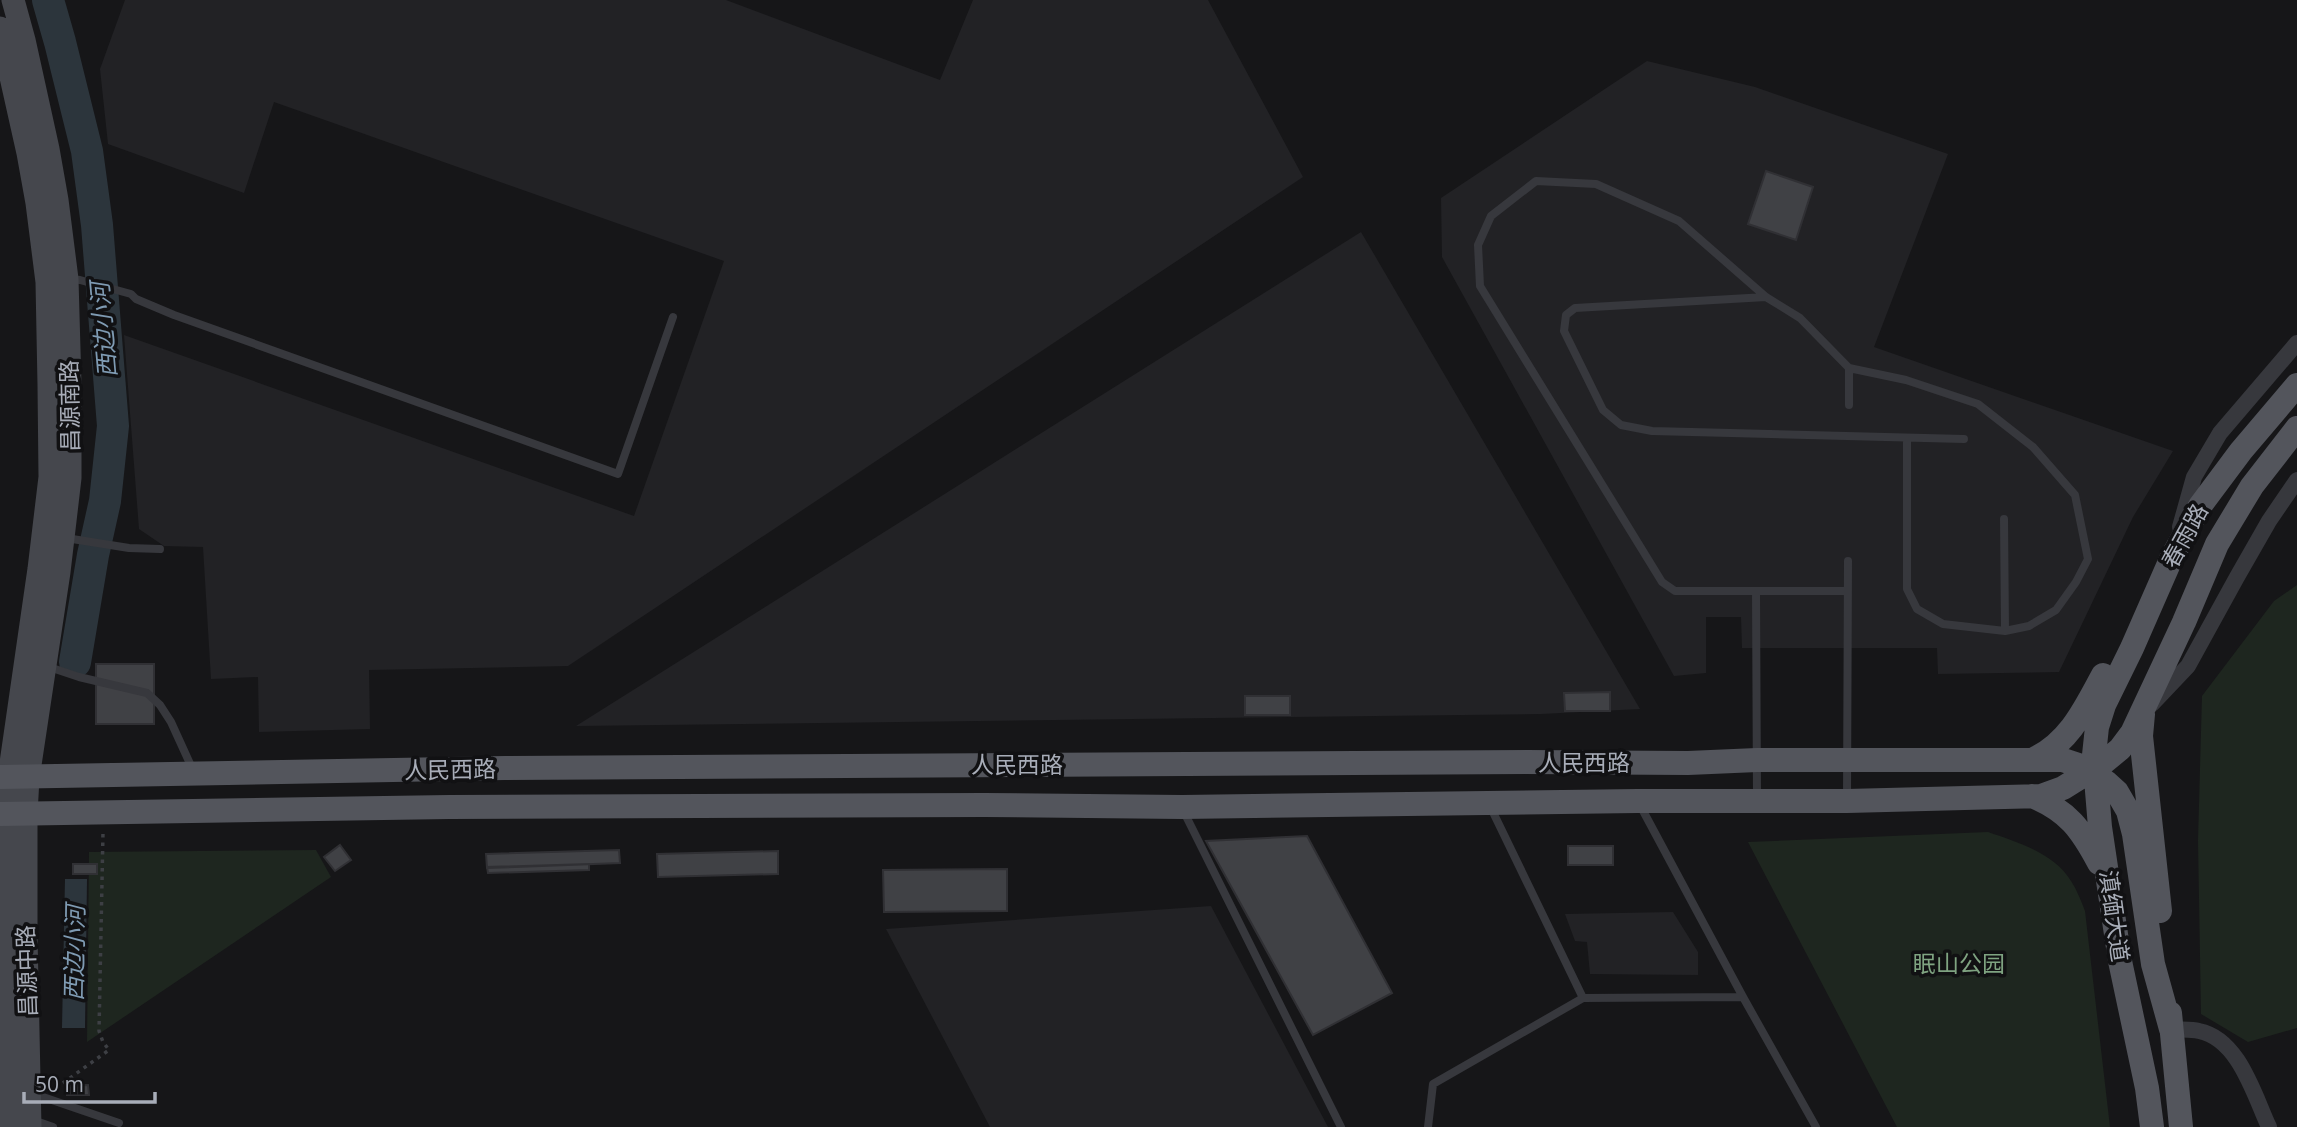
<svg xmlns="http://www.w3.org/2000/svg" width="2297" height="1127" viewBox="0 0 2297 1127" font-family="'Open Sans','Noto Sans SC',sans-serif">
  <rect width="100%" height="100%" fill="#161618"/>
  <path fill="#222225" d="M125 0H726L940 80 973 0H1208L1303 177 568 666 369 670 370 729 259 732 258 677 211 679 203 547 164 546 139 529 124 335 634 516 724 261 274 102 244 193 108 144 100 69Z
    M1647 61 1755 87 1948 154 1874 347 2173 451 2133 517 2059 672 1938 674 1937 648H1742L1741 617H1706V673L1674 676 1442 257 1441 198Z
    M1361 232 1640 709 1541 714 576 726Z
    M1211 906 1328 1127H990L886 929Z
    M1673 912 1698 952V975L1590 974 1587 942 1575 941 1565 914Z"/>
  <path fill="#1e261f" d="M2297 585V1028L2248 1042 2201 1014 2198 841 2202 696 2274 601Z
    M1988 832C2017 842 2054 853 2071 881 2077 890 2081 901 2085 911L2110 1127H1897L1748 842Z
    M316 850 331 877 87 1042 89 852Z"/>
  <path fill="#2c353c" d="M65 879H87L85 1028H62Z"/>
  <g fill="none" stroke-linecap="round" stroke-linejoin="round">
    <path stroke="#2c353c" stroke-width="32" d="M48 0 60 42 87 151 97 225 113 426 105 501 93 555 75 662"/>
  </g>
  <path fill="#404145" stroke="#303034" stroke-width="2" d="M1766 171 1813 187 1796 240 1748 224Z
    M96 664H154V724H96Z
    M1610 692V711H1565L1564 693Z
    M1245 696H1290V715H1245Z
    M1307 836 1392 993 1313 1035 1206 841Z
    M340 845 351 860 335 871 324 857Z
    M1568 846H1613V865H1568Z
    M619 850 620 863 487 868 486 854Z
    M778 851V874L658 877 657 854Z
    M73 864H97V874H73Z
    M589 864V870L488 873 487 867Z
    M1007 869V911L884 912 883 870Z
    M88 1085 89 1095H67V1086Z"/>
  <g fill="none" stroke-linecap="round" stroke-linejoin="round">
    <path stroke="#3d3f44" stroke-width="3.5" stroke-dasharray="3.5 5" stroke-linecap="butt" d="M56 1088 109 1050 103 1042 99 1031 103 832"/>
    <path stroke="#37383d" stroke-width="8" d="M70 279 80 280 131 294 136 299 174 315 618 474 673 317
      M1766 297 1575 308 1566 315 1564 331 1603 410 1621 425 1652 431 1964 439
      M1849 368V405
      M2004 519 2005 631
      M66 538 129 548 160 549
      M1756 591 1757 798
      M1847 591H1675L1662 582 1480 286 1478 245 1491 216 1536 181 1596 184 1679 221 1766 297 1800 318 1849 368 1906 380 1978 404 2033 447 2075 495 2088 559 2076 582 2056 610 2029 626 2005 631 1943 624 1917 609 1907 589V438
      M46 666 79 677 147 693 160 705 171 722 192 768
      M1847 798 1848 561
      M1641 807 1743 997 1816 1127
      M1491 808 1583 998 1743 997
      M1183 810 1341 1127
      M43 1097 119 1123
      M33 1120 53 1127
      M1428 1127 1433 1084 1583 998"/>
    <path stroke="#37383d" stroke-width="16" d="M2180 527 2194 477 2220 433 2297 343
      M2152 704 2188 666 2237 577 2269 521 2297 480
      M2171 1029C2180 1030 2191 1029 2199 1031 2239 1039 2254 1095 2269 1127"/>
    <path stroke="#45474d" stroke-width="23" d="M13 0 24 40 48 149 57 200 67 279 70 385V478L59 572 28 778 26 814V936L30 1127
      M0 28 28 153 37 203 47 282 49 385 50 477 39 569 9 777 6 814 5 938 11 1127"/>
    <path stroke="#53555c" stroke-width="24" d="M2143 714 2141 736 2160 911
      M2034 759C2070 742 2085 708 2103 675
      M0 777 505 768 1526 762 1688 763 1757 760H2063L2078 765 2106 782 2117 792 2128 811 2134 834 2153 964 2171 1029
      M2032 796C2068 811 2081 829 2099 863
      M0 814 449 807 984 805 1182 807 1638 801H1847L2041 796 2063 788 2103 763 2120 749 2132 733 2184 622 2217 544 2252 486 2297 428
      M2170 1013 2181 1127
      M2152 1127 2147 1088 2120 961 2100 827 2094 755 2097 727 2104 705 2132 648 2171 559 2200 506 2241 451 2297 385"/>
  </g>
  <g text-anchor="middle" stroke-width="7" stroke-linejoin="round" paint-order="stroke">
    <g font-size="23" fill="#a8adb8" stroke="#111113">
      <text transform="translate(70 406) rotate(-91)" y="8">昌源南路</text>
      <text transform="translate(2185 536) rotate(-61)" y="8">春雨路</text>
      <text x="1584" y="771">人民西路</text>
      <text x="1017" y="773">人民西路</text>
      <text transform="translate(450 770) rotate(-1)" y="8">人民西路</text>
      <text transform="translate(2114 916) rotate(82)" y="8">滇缅大道</text>
      <text transform="translate(27 971) rotate(-92)" y="8">昌源中路</text>
    </g>
    <g font-size="23" fill="#7fa381" stroke="#111113">
      <text x="1959" y="972">眠山公园</text>
    </g>
    <g font-size="24" font-style="italic" fill="#7f9bb3" stroke="#111113">
      <text transform="translate(104 330) rotate(-95)" y="8">西边小河</text>
      <text transform="translate(75 953) rotate(-89)" y="8">西边小河</text>
    </g>
  </g>
  <path d="M24 1092v10h131v-10" fill="none" stroke="#a8adb8" stroke-width="3.5"/>
  <text x="35" y="1092" font-size="21" fill="#a8adb8" stroke="#111113" stroke-width="5" paint-order="stroke">50 m</text>
</svg>
